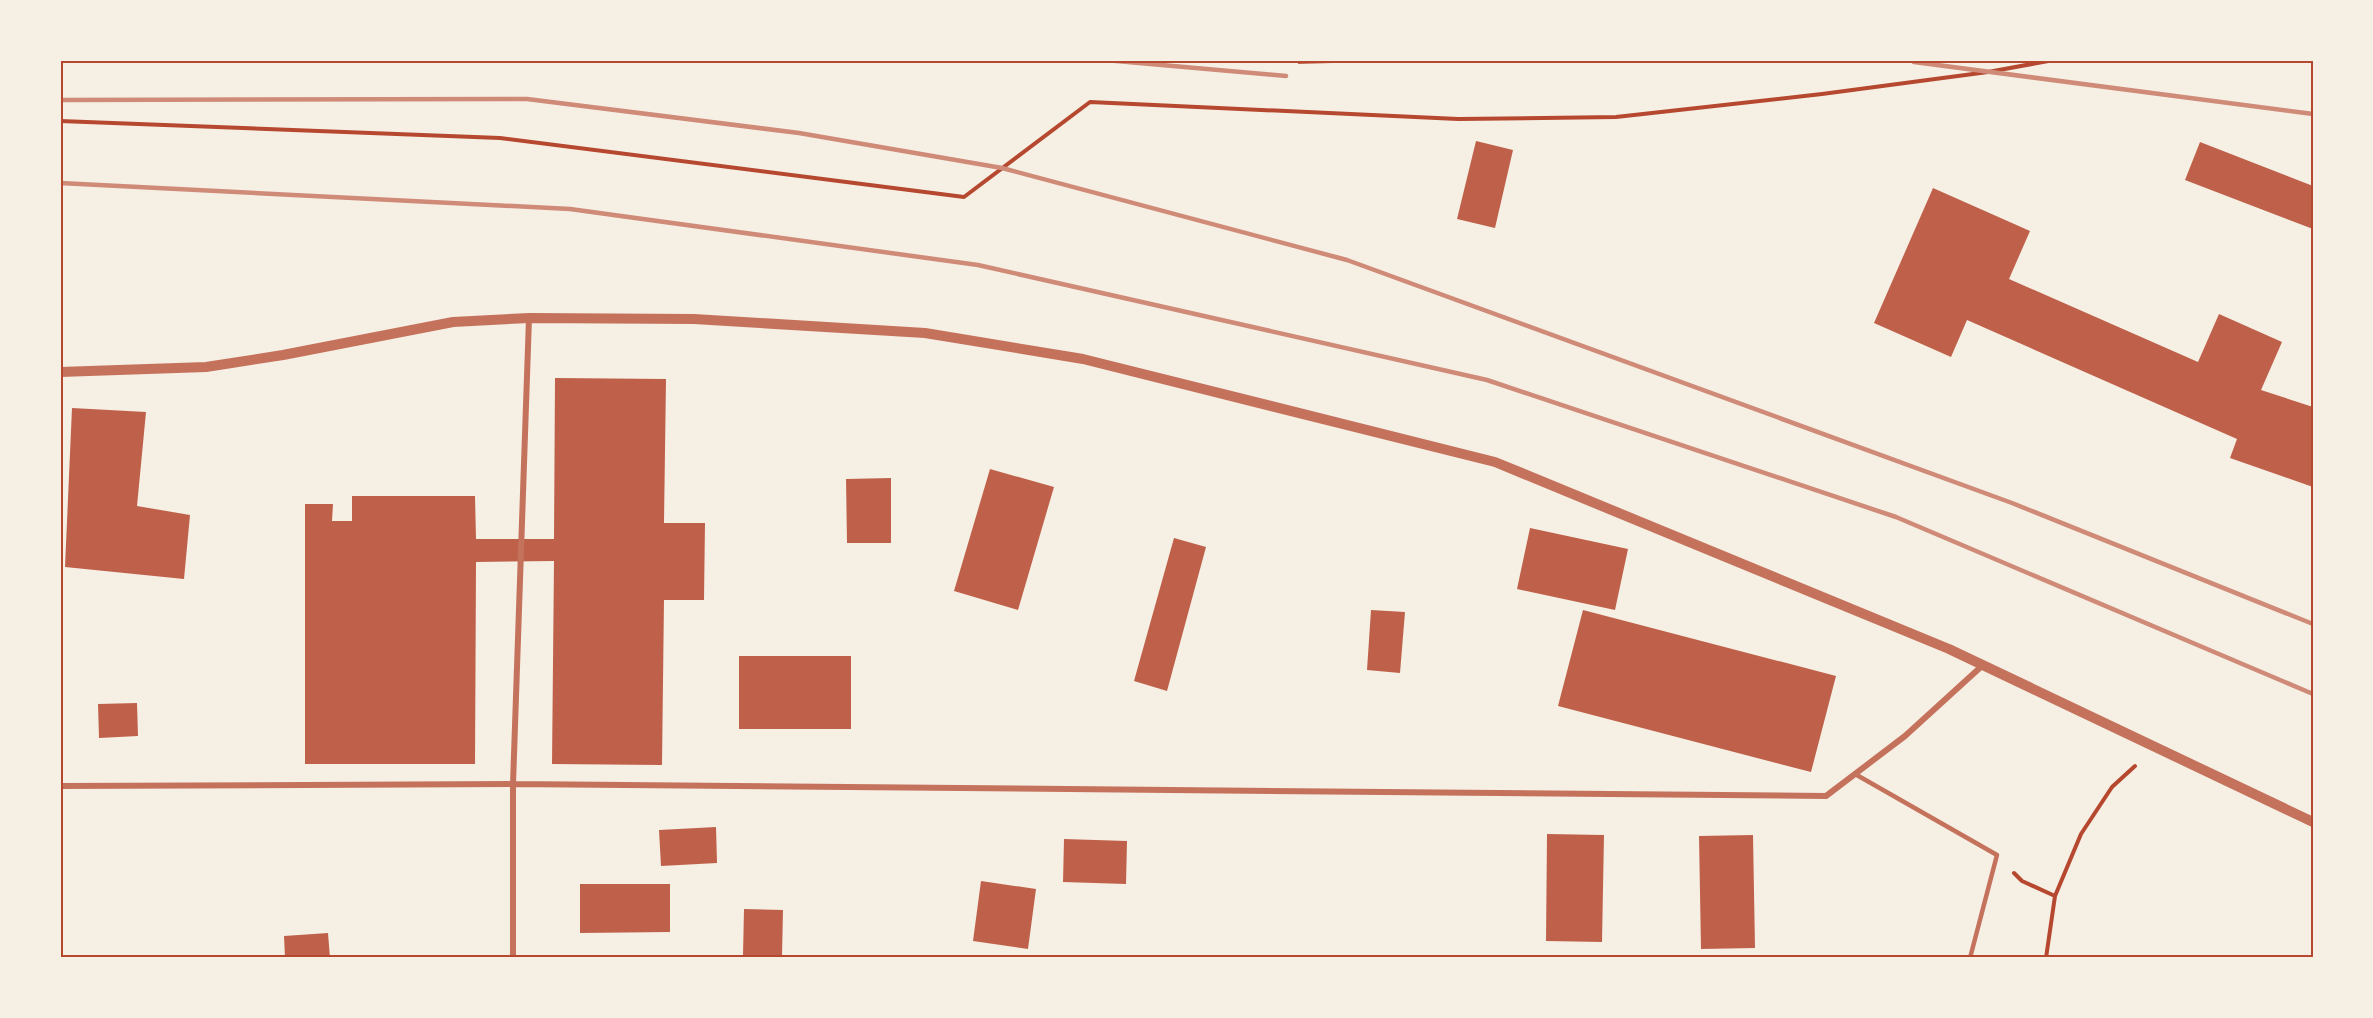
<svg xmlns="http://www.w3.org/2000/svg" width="2373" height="1018" viewBox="0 0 2373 1018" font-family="Raleway,sans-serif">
  <rect width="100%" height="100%" fill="#f6efe4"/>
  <path fill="#bf614a" d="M1298 60H1367V62L1298 64Z
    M1476 141 1513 150 1495 228 1457 219Z
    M2200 142 2313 186V229L2185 180Z
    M1933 188 2030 231 2009 279 2198 362 2219 314 2282 342 2261 390 2313 407V487L2230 458 2237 439 1967 320 1951 357 1874 323Z
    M555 378 666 379 664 523H705L704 600H664L662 765 552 764 554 561 476 562 475 764H305V504H333L332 521H352V496H475L476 539H554Z
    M72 408 146 412 137 506 190 515 184 579 65 567Z
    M990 469 1054 487 1018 610 954 591Z
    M891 478V543H847L846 479Z
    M1530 528 1628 549 1615 610 1517 589Z
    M1174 538 1206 547 1167 691 1134 681Z
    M1371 610 1405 612 1400 673 1367 670Z
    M1583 610 1836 676 1811 772 1558 706Z
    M739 656H851V729H739Z
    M137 703 138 736 99 738 98 704Z
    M716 827 717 863 661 866 659 830Z
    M1547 834 1604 835 1602 942 1546 941Z
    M1753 835 1755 948 1701 949 1699 836Z
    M1064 839 1127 841 1126 884 1063 882Z
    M981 881 1036 889 1028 949 973 941Z
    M580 884H670V932L580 933Z
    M744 909 783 910 782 956 743 955Z
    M328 933 330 958H285L284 936Z"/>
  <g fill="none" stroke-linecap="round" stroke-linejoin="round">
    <path stroke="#b5482f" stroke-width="4" d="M60 121 500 138 964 197 1090 102 1458 119 1616 117 1822 94 1988 72 2054 60
      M2014 873 2022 881 2055 896 2046 958
      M2055 896 2081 834 2112 787 2135 766"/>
    <path stroke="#c5725c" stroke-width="4.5" d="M1855 774 1997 855 1970 958"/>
    <path stroke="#c5725c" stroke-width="6" d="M60 786 513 784 1826 796 1905 736 1983 665
      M513 958V784L529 318"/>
    <path stroke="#c5725c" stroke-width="10" d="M60 372 206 367 283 355 453 322 529 318 694 319 925 333 1083 359 1495 462 1949 649 2313 822"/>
    <path stroke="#cf8b77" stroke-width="4.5" d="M1105 60 1286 76
      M1914 62 2313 114
      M60 100 527 99 799 133 1002 168 1347 260 2012 503 2313 624
      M60 183 570 209 978 265 1487 380 1896 517 2313 694"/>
  </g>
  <rect width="2373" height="1018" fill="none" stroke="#f6efe4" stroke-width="123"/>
  <rect x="62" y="62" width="2250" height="894" fill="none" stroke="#b5482f" stroke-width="2"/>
</svg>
